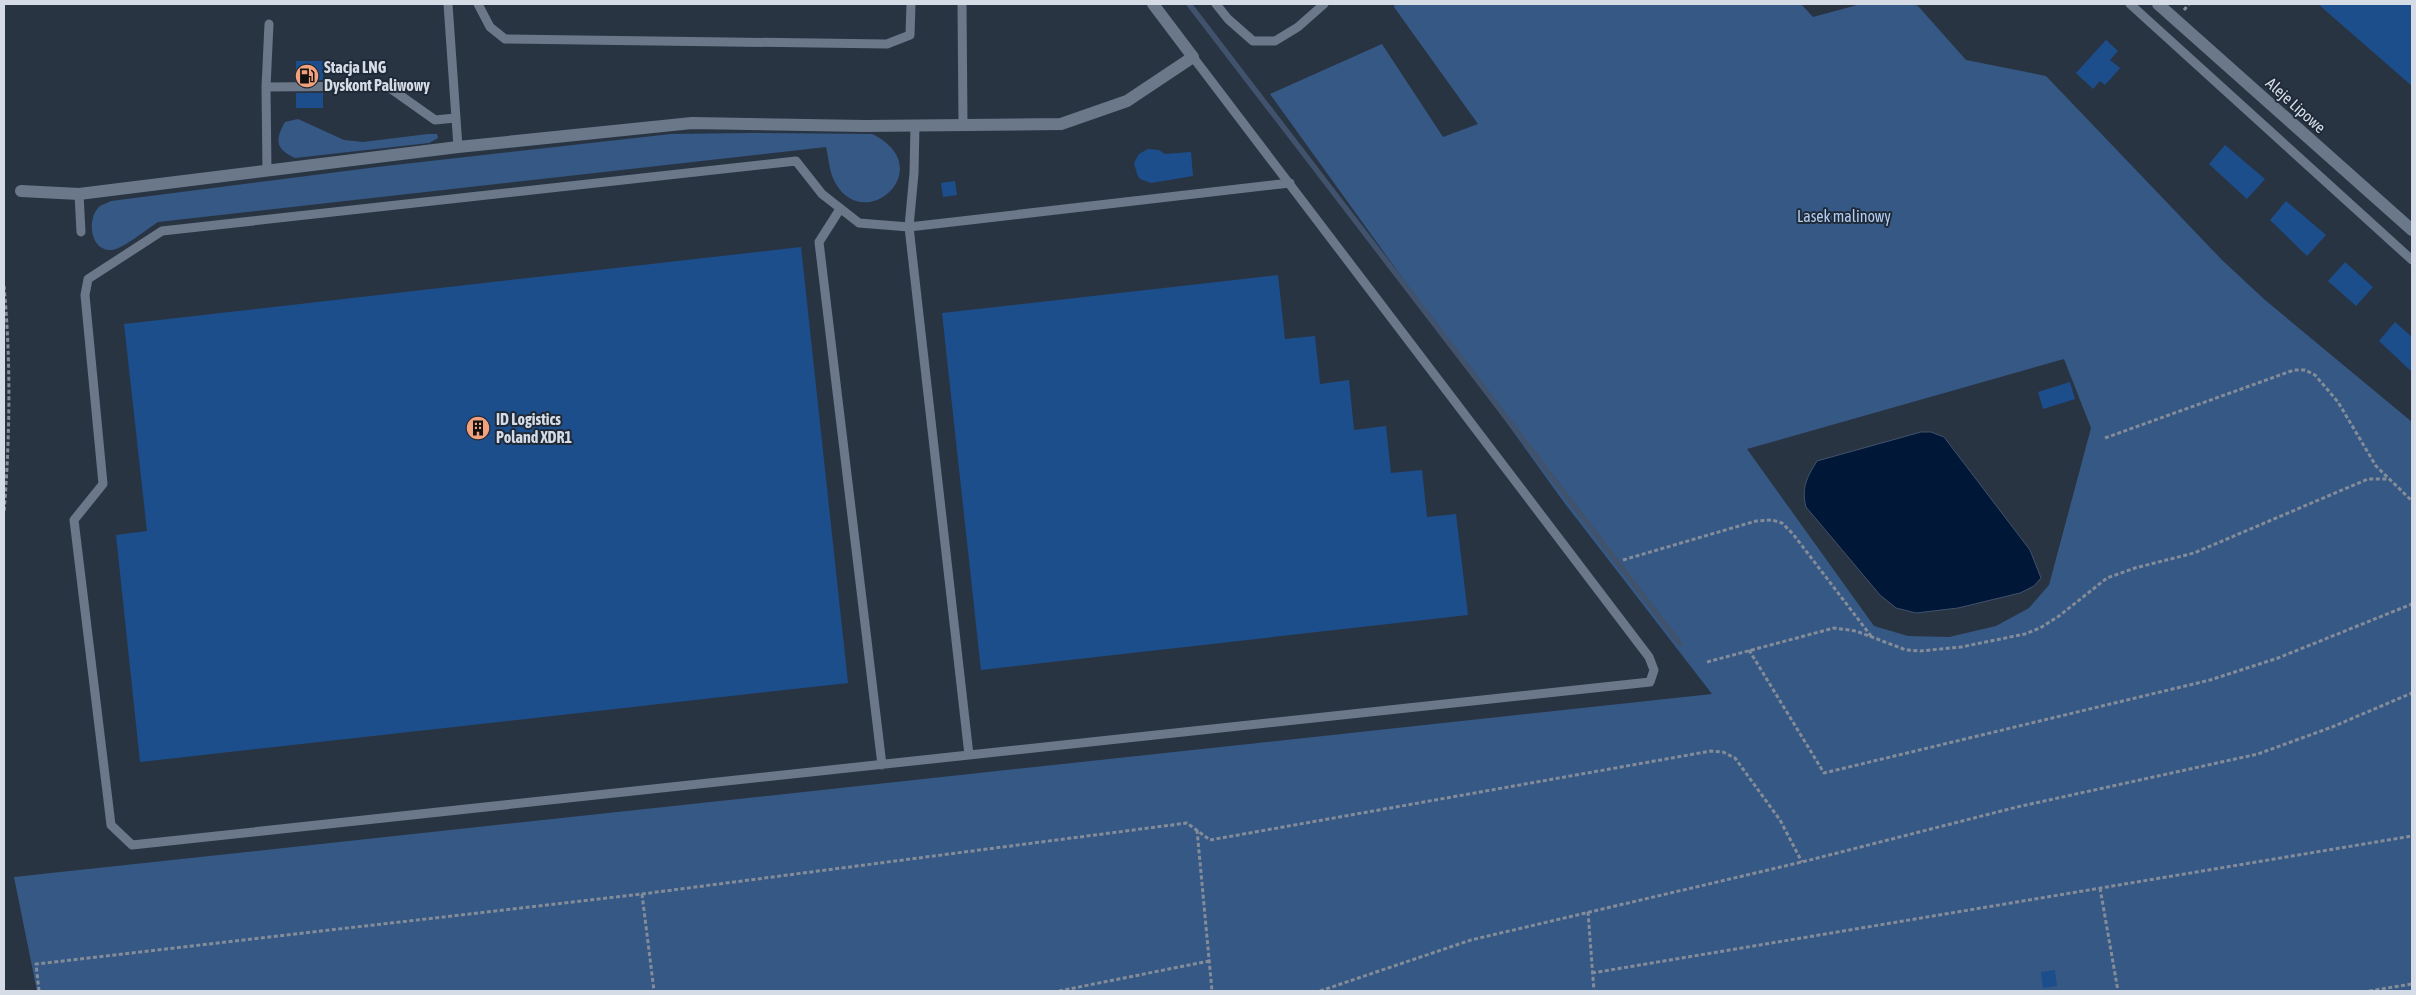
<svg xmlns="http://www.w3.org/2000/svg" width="2416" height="995" viewBox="0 0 2416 995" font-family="'Asap Condensed',sans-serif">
  <rect width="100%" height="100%" fill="#293443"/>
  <path fill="#365885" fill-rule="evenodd" d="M1395 4H1801L1813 17 1861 4H1912L1918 6 1966 60 2046 76 2222 260 2265 300 2412 422V991H37L14 877 1712 694 1563 501 1270 94 1382 44 1443 137 1478 124 1394 7ZM2064 359 2091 428 2049 585 2029 608 1996 626 1949 637 1908 636 1874 626 1747 449Z
    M298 119 344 140 363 142 428 134H437L438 138 429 143 295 158C275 149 275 140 285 122Z
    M751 133 872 134C940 167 866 235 836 184 829 173 829 159 826 147L158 222C148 228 123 249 112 250 90 252 86 218 100 206 103 204 108 203 111 201L377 167 671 134Z"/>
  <path fill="#011737" stroke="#41526c" d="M1921 432H1931L1944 437 2030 550 2041 578 2034 586 2020 593 1958 608 1916 613 1896 608 1880 595 1806 507C1801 488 1807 477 1817 461Z"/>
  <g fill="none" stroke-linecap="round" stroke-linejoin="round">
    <path stroke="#41526c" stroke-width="5.5" d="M1189 4 1680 644"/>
  </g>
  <path fill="#1d4e8c" d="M2318 4H2412V86Z
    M2106 40 2118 51 2110 60 2120 68 2105 85 2100 81 2093 89 2076 73Z
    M296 61H324L323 80H296Z
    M296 93H323V108H296Z
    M2225 145 2265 179 2247 199 2209 164Z
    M1148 149 1159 150 1165 154 1191 152 1193 176 1151 183 1140 179 1137 174 1134 163 1139 154Z
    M955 181 957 195 943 197 941 183Z
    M2286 201 2326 235 2307 256 2270 220Z
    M801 247 848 683 140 762 116 535 147 531 124 324Z
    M2345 262 2373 287 2356 306 2328 281Z
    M1278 275 1285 339 1315 336 1320 384 1349 380 1354 430 1386 426 1391 473 1422 470 1427 517 1456 514 1468 615 981 670 942 313Z
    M2395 322 2412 337V372L2379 341Z
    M2070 382 2075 399 2043 409 2038 392Z
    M2055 970 2057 986 2043 988 2041 972Z"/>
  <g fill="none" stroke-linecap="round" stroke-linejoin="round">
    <path stroke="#838c98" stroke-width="3" stroke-dasharray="4 2.5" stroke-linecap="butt" d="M2184 10 2189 4
      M4 286C11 360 10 438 4 513
      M2105 438 2294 370H2305L2315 375 2338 402 2376 466 2412 501
      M1623 560 1756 521 1772 520 1782 523 1793 534 1871 636
      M1749 650 1824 773 2210 680 2278 658 2412 604
      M1707 662 1834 628 1856 631 1906 650 1920 651 1961 647 2025 634 2040 628 2059 616 2107 578 2135 568 2194 553 2368 479H2387
      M1197 830 1212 991
      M2100 888 2118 991
      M642 894 654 991
      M1588 912 1594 991
      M1592 973 2412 836
      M39 991 36 964 642 894 1187 823 1210 840 1711 751 1723 752 1735 758 1780 820 1802 862
      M1059 991 1209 961
      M1320 991 1471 940 1802 862 2017 807 2258 754 2332 727 2412 693
      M2369 991 2412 984"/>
    <path stroke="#6b7889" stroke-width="9" d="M448 4 458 147
      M478 4 490 27 505 39 887 44 910 35 911 4
      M962 4 963 125
      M1216 4 1228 19 1253 41H1275L1298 27 1324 4
      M2130 4 2412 260
      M266 87 387 86 435 120 455 118
      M915 125 914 173 909 227 969 755 132 845 111 825 74 520 103 484 85 295 88 279 162 231 796 161 822 194 859 223 909 227 1290 183
      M267 171 266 87 269 24
      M79 194 81 232
      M840 209 819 242 882 765
      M969 755 1650 682 1654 670 1649 657 1193 57"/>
    <path stroke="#6b7889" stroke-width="12" d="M2158 4 2412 230"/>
    <path stroke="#6b7889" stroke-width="12" d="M21 191 79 194 458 147 692 123 865 126 1061 124 1127 101 1193 57 1153 4"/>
  </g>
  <defs>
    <g id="fuel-disc" transform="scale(1.25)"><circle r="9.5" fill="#f1a17c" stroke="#1f2a38"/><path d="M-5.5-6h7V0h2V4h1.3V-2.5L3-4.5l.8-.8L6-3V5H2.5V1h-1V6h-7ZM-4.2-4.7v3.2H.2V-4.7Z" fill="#111"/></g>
    <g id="building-disc" transform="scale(1.25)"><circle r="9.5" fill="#f1a17c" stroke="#1f2a38"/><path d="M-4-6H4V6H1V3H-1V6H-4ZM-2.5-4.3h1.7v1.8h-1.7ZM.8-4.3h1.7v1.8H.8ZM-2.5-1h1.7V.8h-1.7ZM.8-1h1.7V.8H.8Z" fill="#111"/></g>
  </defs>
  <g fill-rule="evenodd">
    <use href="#fuel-disc" x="307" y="76"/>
    <use href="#building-disc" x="478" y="428"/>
  </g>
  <g text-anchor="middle" stroke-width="4" stroke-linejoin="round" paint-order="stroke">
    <g font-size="16" font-weight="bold" fill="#d5dce6" stroke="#1f2a38" text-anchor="start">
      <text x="324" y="73">Stacja LNG<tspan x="324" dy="18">Dyskont Paliwowy</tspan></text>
      <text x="496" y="425">ID Logistics<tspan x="496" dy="18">Poland XDR1</tspan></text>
    </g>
    <g font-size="16" fill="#d5dce6" stroke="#1f2a38">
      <text transform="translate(2296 105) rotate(42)" y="6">Aleje Lipowe</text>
    </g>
    <g font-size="16" fill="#b4cef3" stroke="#1f2a38">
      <text x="1844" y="222">Lasek malinowy</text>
    </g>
  </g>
  <rect width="2416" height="995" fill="none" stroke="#d5dce6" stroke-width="10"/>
</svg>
